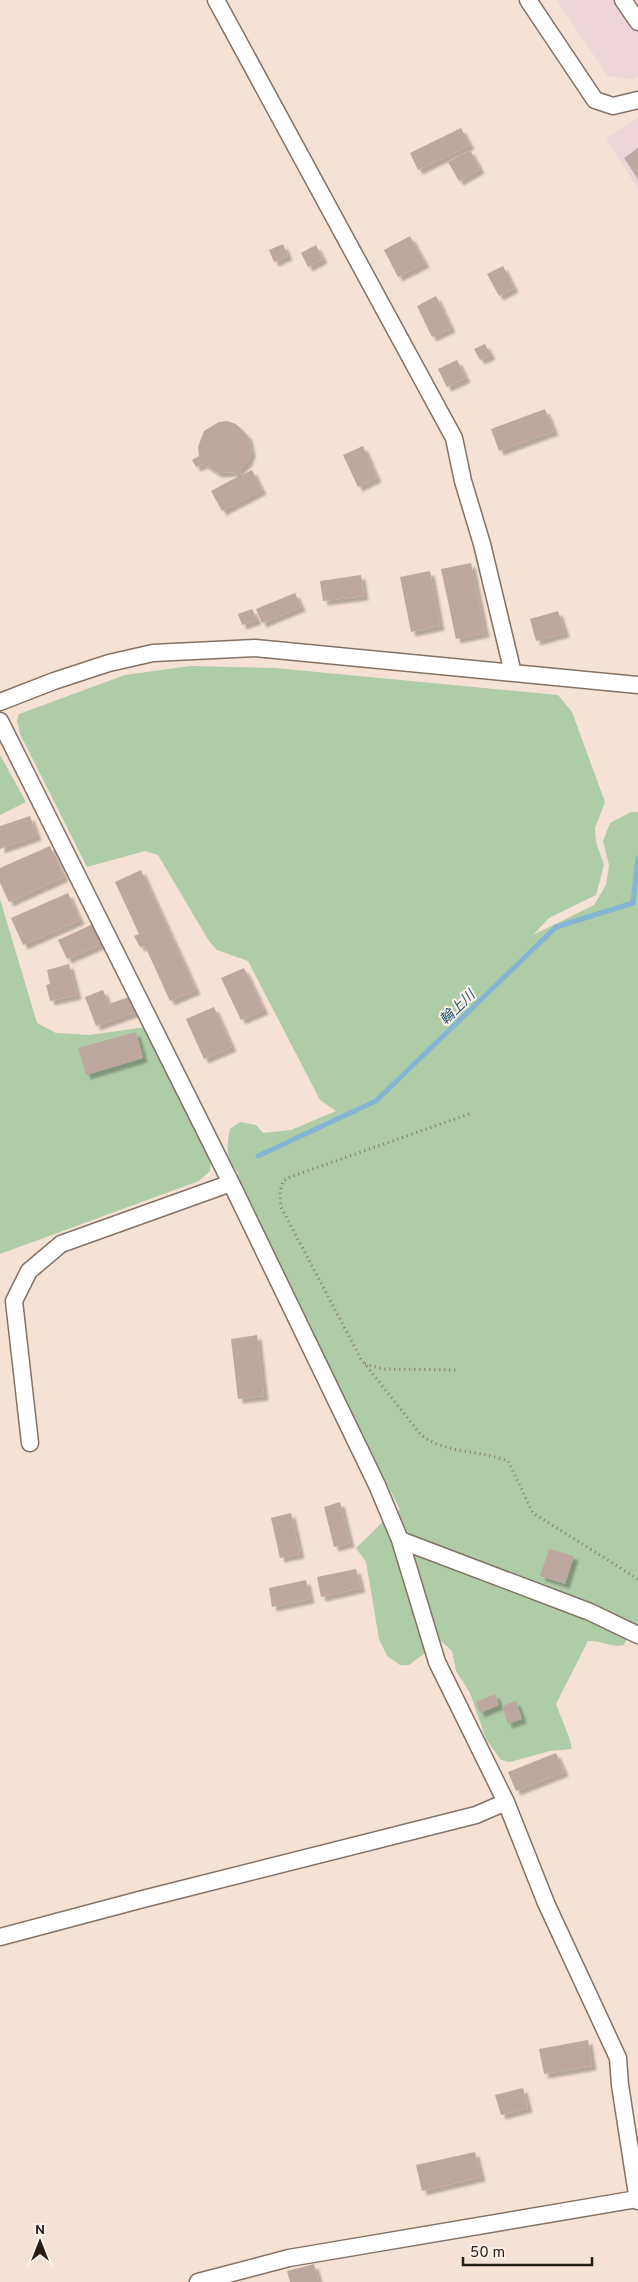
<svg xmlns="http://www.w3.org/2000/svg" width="638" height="2282" viewBox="0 0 638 2282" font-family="Overpass,'Noto Sans JP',sans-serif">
  <defs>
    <filter id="shadow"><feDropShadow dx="4.5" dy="4.5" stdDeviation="1" flood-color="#0004"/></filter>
  </defs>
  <rect width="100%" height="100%" fill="#f5e2d4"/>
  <path fill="#efd5d9" d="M556 0H638V76L632 80 608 76Z
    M638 118V189L606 138Z"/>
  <path fill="#aecca6" d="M190 666 275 668 558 695 572 712 605 802 595 828 596 842 604 865 596 895 549 918 533 935 594 905 606 885 609 865 603 841 610 823 631 812H638V1625L633 1623 624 1645C611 1648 602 1640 588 1641L556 1704C561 1719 569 1733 572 1749L550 1751 510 1762 501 1760 486 1739 470 1693 456 1671 452 1651 441 1641 409 1665H400L387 1656 379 1639 366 1562 356 1548 393 1512 400 1510 236 1176 239 1174C226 1157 226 1150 230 1129L240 1122 256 1125 263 1133 291 1130 336 1111 320 1100 248 961 217 950 209 941 158 855 145 851 87 867 20 734 17 721 19 714 125 675Z
    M0 755 26 802 0 815Z
    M0 899 37 1023 56 1033 89 1035 146 1027 211 1160 210 1171 199 1181 0 1254Z"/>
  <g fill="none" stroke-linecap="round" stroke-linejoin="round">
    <path stroke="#84b6d4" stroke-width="5" d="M258 1156 376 1101 556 927 633 903 638 858"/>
  </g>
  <path fill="#bda79e" filter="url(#shadow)" d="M461 128 470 145 418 170 410 153Z
    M638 148V179L624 158Z
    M470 150 480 169 459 181 448 162Z
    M410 236 425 263 398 277 384 250Z
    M283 244 288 256 274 262 269 250Z
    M316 245 323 259 308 267 301 253Z
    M503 266 514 288 499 296 487 274Z
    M436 296 451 328 432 337 417 306Z
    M485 344 491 355 480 360 474 349Z
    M457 360 466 378 447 387 438 369Z
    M545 409 554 431 499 451 491 429Z
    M227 421 236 424 248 436 251 452 248 461 239 470 242 475 252 470 262 490 222 511 211 491 237 477 235 472 218 473 203 464 196 467 192 460 199 456 198 447 204 431 219 422Z
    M363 446 377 478 358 487 343 455Z
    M471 563 485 633 456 639 441 569Z
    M430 571 440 626 411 632 400 577Z
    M361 575 364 596 323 601 320 581Z
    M295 593 301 607 262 623 256 609Z
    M252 609 257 620 242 625 238 614Z
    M558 611 565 633 536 641 530 619Z
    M30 816 37 836 0 849V826Z
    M50 846 64 877 9 902 0 883V868Z
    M141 870 196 990 170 1001 145 946 140 947 134 936 139 934 115 882Z
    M68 893 80 920 23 945 11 918Z
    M95 923 104 943 67 959 58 940Z
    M69 964 77 995 50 1001 46 985 50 984 47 970Z
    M244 968 264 1010 241 1020 221 978Z
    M103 990 109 1004 129 997 135 1012 96 1026 85 997Z
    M214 1007 232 1047 204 1059 186 1019Z
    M136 1032 143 1058 86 1075 78 1048Z
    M257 1335 264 1396 238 1399 231 1339Z
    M340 1502 350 1543 334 1547 324 1507Z
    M291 1513 300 1554 280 1558 271 1518Z
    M549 1549 574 1556 565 1584 540 1576Z
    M356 1569 361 1588 321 1597 317 1577Z
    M306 1580 310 1599 272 1607 269 1588Z
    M495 1694 499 1705 480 1713 476 1702Z
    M516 1701 522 1719 508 1724 502 1706Z
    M556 1753 564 1772 516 1791 508 1772Z
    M588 2040 592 2066 544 2074 539 2049Z
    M523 2088 528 2108 501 2115 495 2095Z
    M475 2152 481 2177 422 2191 416 2165Z
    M314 2264 319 2282H290L287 2271Z"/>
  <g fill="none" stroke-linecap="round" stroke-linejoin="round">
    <g stroke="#837265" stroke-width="19">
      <path id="minor" d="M216 0 454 438 463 481 482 544 513 673
        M528 0 595 100 613 106 638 100
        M623 0 638 22
        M0 702 54 681 109 663 153 653 255 648 638 685
        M0 721 231 1183 377 1485 400 1540 437 1662 506 1802 546 1903 618 2058 620 2085 638 2201
        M30 1443 14 1301 29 1271 61 1244 231 1183
        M400 1540 590 1612 638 1635
        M0 1937 143 1899 476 1815 506 1802
        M198 2282 289 2258 637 2199"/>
    </g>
    <path stroke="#867970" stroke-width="3" stroke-dasharray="1 4" stroke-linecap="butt" d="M469 1114 290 1177 283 1181 280 1192 281 1207 361 1359 421 1435C445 1454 481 1450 508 1461L533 1513 638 1579
      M365 1364 383 1369 459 1370"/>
    <use href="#minor" stroke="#fff" stroke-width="16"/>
  </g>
  <g text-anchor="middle" stroke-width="4" stroke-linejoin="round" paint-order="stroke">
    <g font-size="14" font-style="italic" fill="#1a5675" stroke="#fdf1e9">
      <text transform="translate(457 1007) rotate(-44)" y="5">輪上川</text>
    </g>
  </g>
  <g transform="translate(40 2242)" stroke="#fdf1e9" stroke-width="4" paint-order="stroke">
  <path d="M0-4L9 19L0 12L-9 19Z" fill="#241d18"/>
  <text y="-8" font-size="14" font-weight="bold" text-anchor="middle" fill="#241d18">N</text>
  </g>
  <path d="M463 2257v8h129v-8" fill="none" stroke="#241d18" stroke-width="2.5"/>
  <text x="470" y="2257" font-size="15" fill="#241d18" stroke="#fdf1e9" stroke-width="4" paint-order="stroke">50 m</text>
</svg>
